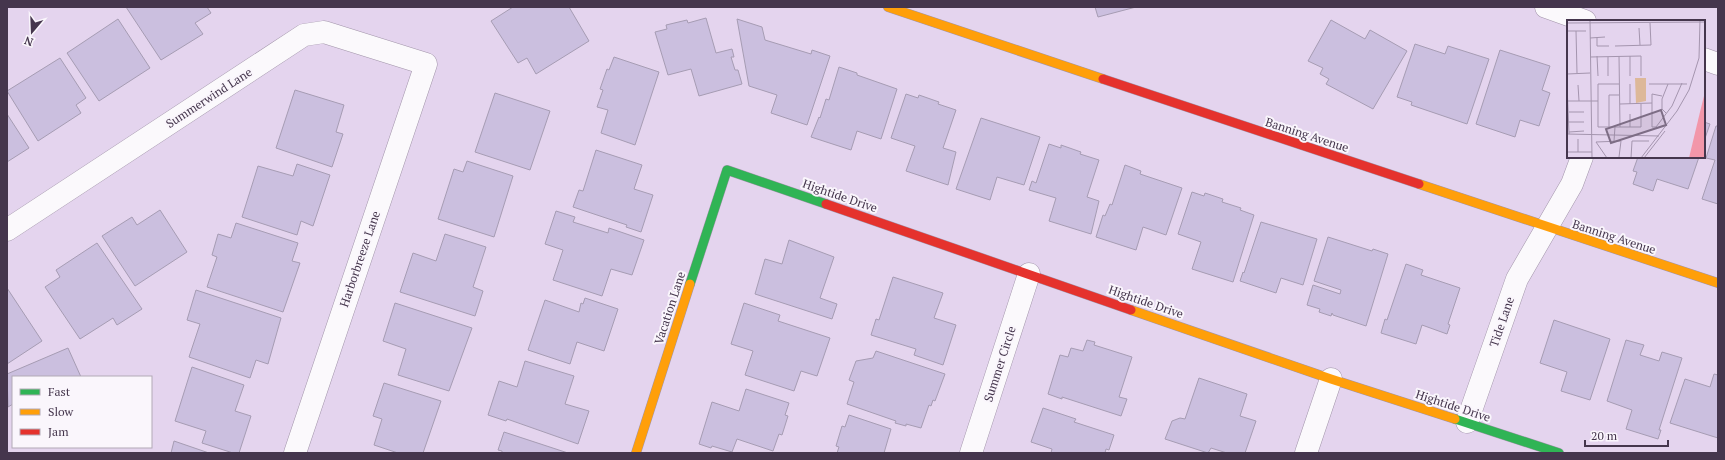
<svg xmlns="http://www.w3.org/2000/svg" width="1725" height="460" viewBox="0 0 1725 460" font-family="'PT Serif',serif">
  <rect width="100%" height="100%" fill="#e4d4ee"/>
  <path fill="#cbbfdf" stroke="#a69cb3" d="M126 7H207L211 13 195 23 203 34 161 60Z
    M513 7H569L589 41 536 74 527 58 518 63 491 21Z
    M1095 7H1136L1098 17Z
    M706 18 716 53 732 49 734 57H731L735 70H738L742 84 699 96 691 69 668 75 655 32 667 29 666 25 687 20 688 23Z
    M118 19 150 68 99 101 67 53Z
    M737 19 762 27 765 40 811 54 812 50 830 56 807 125 771 113 777 95 749 86Z
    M1331 20 1365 39 1370 30 1407 51 1373 109 1326 84 1329 79 1320 74 1323 68 1308 61Z
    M1415 44 1445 54 1448 46 1489 59 1467 124 1411 105 1412 102 1397 97Z
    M1500 50 1550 66 1542 90 1550 93 1539 126 1520 120 1515 137 1476 124Z
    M614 57 659 72 635 145 601 133 608 110 597 107 603 90 600 89 607 69 609 70Z
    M60 58 86 98 76 105 81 113 38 141 7 91Z
    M839 67 857 73V75L897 89 881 139 857 131 851 150 811 137 819 117 820 118 826 99 829 100Z
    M295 90 344 105 336 132 343 134 332 167 276 148Z
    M495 93 550 111 530 170 475 152Z
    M906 94 918 98 919 95 939 102 938 104 956 110 943 148 956 152 948 185 906 171 915 146 891 138Z
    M7 114 29 148 7 162Z
    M981 118 1040 137 1024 185 997 177 990 200 956 189Z
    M1704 122 1710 124 1704 141Z
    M1716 126H1718V204L1702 199 1715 160 1706 158Z
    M1049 144 1061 148V145L1081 152 1080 154 1099 160 1087 197 1099 201 1091 234 1049 221 1056 198 1029 190 1032 181 1036 183Z
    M596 150 642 165 634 189 653 195 641 232 626 227 627 225 573 207 579 190 583 191Z
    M1638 157H1699L1688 189 1657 179 1653 191 1633 184 1637 172 1633 171Z
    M467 161 513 176 494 237 438 219 454 169 463 172Z
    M297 164 330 175 313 226 301 221 297 235 242 217 258 166 293 176Z
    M1125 165 1141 171 1140 174 1182 188 1166 235 1143 227 1136 250 1096 237 1103 215 1105 216 1110 204 1112 205Z
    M1192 192 1204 196 1205 193 1223 199 1222 202 1241 208 1240 210 1254 215 1233 282 1192 269 1201 242 1178 234Z
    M160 210 187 252 135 286 102 236 132 217 137 225Z
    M556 211 575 217 573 222 608 233 609 228 644 240 632 275 611 269 602 296 553 280 563 250 545 244Z
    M1261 222 1317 239 1303 285 1281 278 1276 293 1240 281 1243 272 1244 273Z
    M236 223 298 243 292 261 300 263 283 312 207 287 217 257 212 255 218 234 231 238Z
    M445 234 486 247 473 287 483 291 475 316 400 292 413 253 436 261Z
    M1328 237 1372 251 1373 249 1388 254 1366 326 1333 315 1332 313 1331 316 1319 312 1320 309 1307 305 1313 285 1340 294 1341 290 1314 281Z
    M789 240 834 257 820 298 837 304 832 319 755 294 765 259 782 264Z
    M97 243 142 309 117 325 113 318 80 339 45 287 60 277 56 270Z
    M1406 264 1423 270 1421 275 1460 288 1448 324 1450 325 1447 334 1422 325 1416 344 1381 333 1385 319 1387 320Z
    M893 277 943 293 934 318 956 325 943 365 914 355 916 349 871 335 876 319 879 320Z
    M7 288 42 341 7 364Z
    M196 290 281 318 268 364 256 360 250 378 189 357 200 324 187 320Z
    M585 298 618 309 604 351 577 342 570 364 528 350 545 300 579 312 581 303 583 304Z
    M395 303 472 328 449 391 398 375 406 349 383 341Z
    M744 303 780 315 778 321 830 338 817 376 801 371 794 391 745 375 753 351 731 344Z
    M1554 320 1610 339 1590 400 1561 391 1567 372 1540 363Z
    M1087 340 1095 342 1094 345 1132 357 1119 397 1127 399 1121 416 1062 397V399L1048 394 1060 355 1068 357 1071 348 1083 351Z
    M1626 340 1644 345 1640 355 1659 361 1662 352 1682 358 1659 430H1661L1658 439 1626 429 1632 410 1607 401Z
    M68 348 81 377H13V404L8 407 7 374Z
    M876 351 945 374 935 401 933 400 931 406 929 405 921 428 906 424V426L895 423 896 421 847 404 854 382 849 380 856 361 873 358Z
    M525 361 574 376 565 404 589 411 578 444 507 419 506 421 488 415 499 381 517 387Z
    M192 367 244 385 235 411 251 416 239 453H233L202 443 206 431 175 421Z
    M1714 374 1718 375V438L1670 423 1685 379 1710 387Z
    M1199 378 1247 394 1240 416 1256 421 1245 453H1227L1211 448 1208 453 1165 439 1172 421 1180 418 1185 419Z
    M384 383 441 401 423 453H398L374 445 382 419 373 416Z
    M746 389 789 403 785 415 788 416 782 435 779 434 773 451 737 439 732 452 712 446 711 448 699 444 712 402 739 411Z
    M1043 408 1076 419 1074 422 1114 435 1109 450 1106 449 1105 453H1051L1052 449 1031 442Z
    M849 415 891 429 884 453H837L839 447 836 446 842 426 845 427Z
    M504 432 568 453H502V451L498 450Z
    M174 441 209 453H171Z"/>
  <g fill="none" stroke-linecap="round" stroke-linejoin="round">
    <g stroke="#a295aa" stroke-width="23">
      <path id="street" d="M1546 7 1585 21
        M1704 59 1718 64
        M7 230 304 35 324 32 426 64 295 453
        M1467 422 1517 279 1572 184 1582 157
        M971 453 1029 274
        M1306 453 1331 379"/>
    </g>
    <g stroke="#a295aa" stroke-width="10">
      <path id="fast" d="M690 284 727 170 826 204
        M1455 419 1559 453"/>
    </g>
    <g stroke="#a295aa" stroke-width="10">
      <path id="slow" d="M888 7 1103 79
        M1419 184 1718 283
        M1131 310 1331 379 1455 419
        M636 453 690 284"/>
    </g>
    <g stroke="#a295aa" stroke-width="10">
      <path id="jam" d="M1103 79 1419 184
        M826 204 1131 310"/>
    </g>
    <use href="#street" stroke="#fbf9fc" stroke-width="22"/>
    <use href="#fast" stroke="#30b455" stroke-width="9"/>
    <use href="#slow" stroke="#ff9f0a" stroke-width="9"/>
    <use href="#jam" stroke="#e5322d" stroke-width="9"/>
  </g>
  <g text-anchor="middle" stroke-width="4" stroke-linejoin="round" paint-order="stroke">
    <g font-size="12" fill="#45364d" stroke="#faf6fc">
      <text transform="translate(209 98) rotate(-33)" y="4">Summerwind Lane</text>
      <text transform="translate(1307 135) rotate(18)" y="4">Banning Avenue</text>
      <text transform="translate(840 196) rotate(19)" y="4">Hightide Drive</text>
      <text transform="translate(1614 237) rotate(18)" y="4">Banning Avenue</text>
      <text transform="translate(360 259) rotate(-71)" y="4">Harborbreeze Lane</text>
      <text transform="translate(1146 302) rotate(19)" y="4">Hightide Drive</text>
      <text transform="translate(670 308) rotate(-72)" y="4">Vacation Lane</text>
      <text transform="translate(1502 322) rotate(-71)" y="4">Tide Lane</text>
      <text transform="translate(1000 364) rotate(-72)" y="4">Summer Circle</text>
      <text transform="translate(1453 406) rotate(18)" y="4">Hightide Drive</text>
    </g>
  </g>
  <g transform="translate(1567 20)">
    <rect width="138" height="138" fill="#e4d4ee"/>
    <path d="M68 58H79V81L69 83Z" fill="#ddb899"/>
    <path d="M138 72V138H122L133 92Z" fill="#f296a9"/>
    <path fill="none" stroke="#a495ae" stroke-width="1" d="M23 0 25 138M0 3 138 2M72 8 73 25M0 11H19M9 11 10 53M30 17V26H42M23 18 38 17M48 26 84 25 83 3M30 36 31 56M52 36 53 107M23 37 74 36V56M41 37V56M0 54 23 53M63 56V36M52 64H31V107H74V84M63 64V84M82 64H120M0 65 2 114M11 65 12 81M95 76 85 74V107H89L105 86 115 63M0 81H31M53 84 85 83M2 92H17M99 93 95 89V79L101 64M63 94V107M2 102H17M42 107V75H52M2 112 17 111M0 114 92 116M11 119V132M47 121 48 107M29 122 54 121 52 137M29 122 40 138M0 132H25M64 138 65 121H82M74 138 110 91 122 70 132 38 133 0M77 138 98 111"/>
    <path fill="#7d6d85" fill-opacity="0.15" stroke="#7d6d85" stroke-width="2" d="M94 90 99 105 44 123 39 109Z"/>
    <rect width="138" height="138" fill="none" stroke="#45364d" stroke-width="2"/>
  </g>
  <rect width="1725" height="460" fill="none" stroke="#45364d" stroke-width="16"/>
  <rect x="12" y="376" width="140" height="72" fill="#faf6fc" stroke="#b2a9b6"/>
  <rect x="20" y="389" width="20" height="6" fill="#30b455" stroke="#b2a9b6"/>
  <text x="48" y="396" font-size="12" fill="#45364d">Fast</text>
  <rect x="20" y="409" width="20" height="6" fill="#ff9f0a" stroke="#b2a9b6"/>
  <text x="48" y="416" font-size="12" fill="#45364d">Slow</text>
  <rect x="20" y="429" width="20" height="6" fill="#e5322d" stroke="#b2a9b6"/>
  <text x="48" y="436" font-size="12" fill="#45364d">Jam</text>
  <g transform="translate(32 32) rotate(199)" stroke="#faf6fc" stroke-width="3" paint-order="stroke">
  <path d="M0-3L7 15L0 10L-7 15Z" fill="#45364d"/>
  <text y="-6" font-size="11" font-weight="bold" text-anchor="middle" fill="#45364d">N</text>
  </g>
  <path d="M1585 440v6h83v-6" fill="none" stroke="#45364d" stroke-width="2"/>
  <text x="1591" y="440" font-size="12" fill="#45364d" stroke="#faf6fc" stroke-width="3" paint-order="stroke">20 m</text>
</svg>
